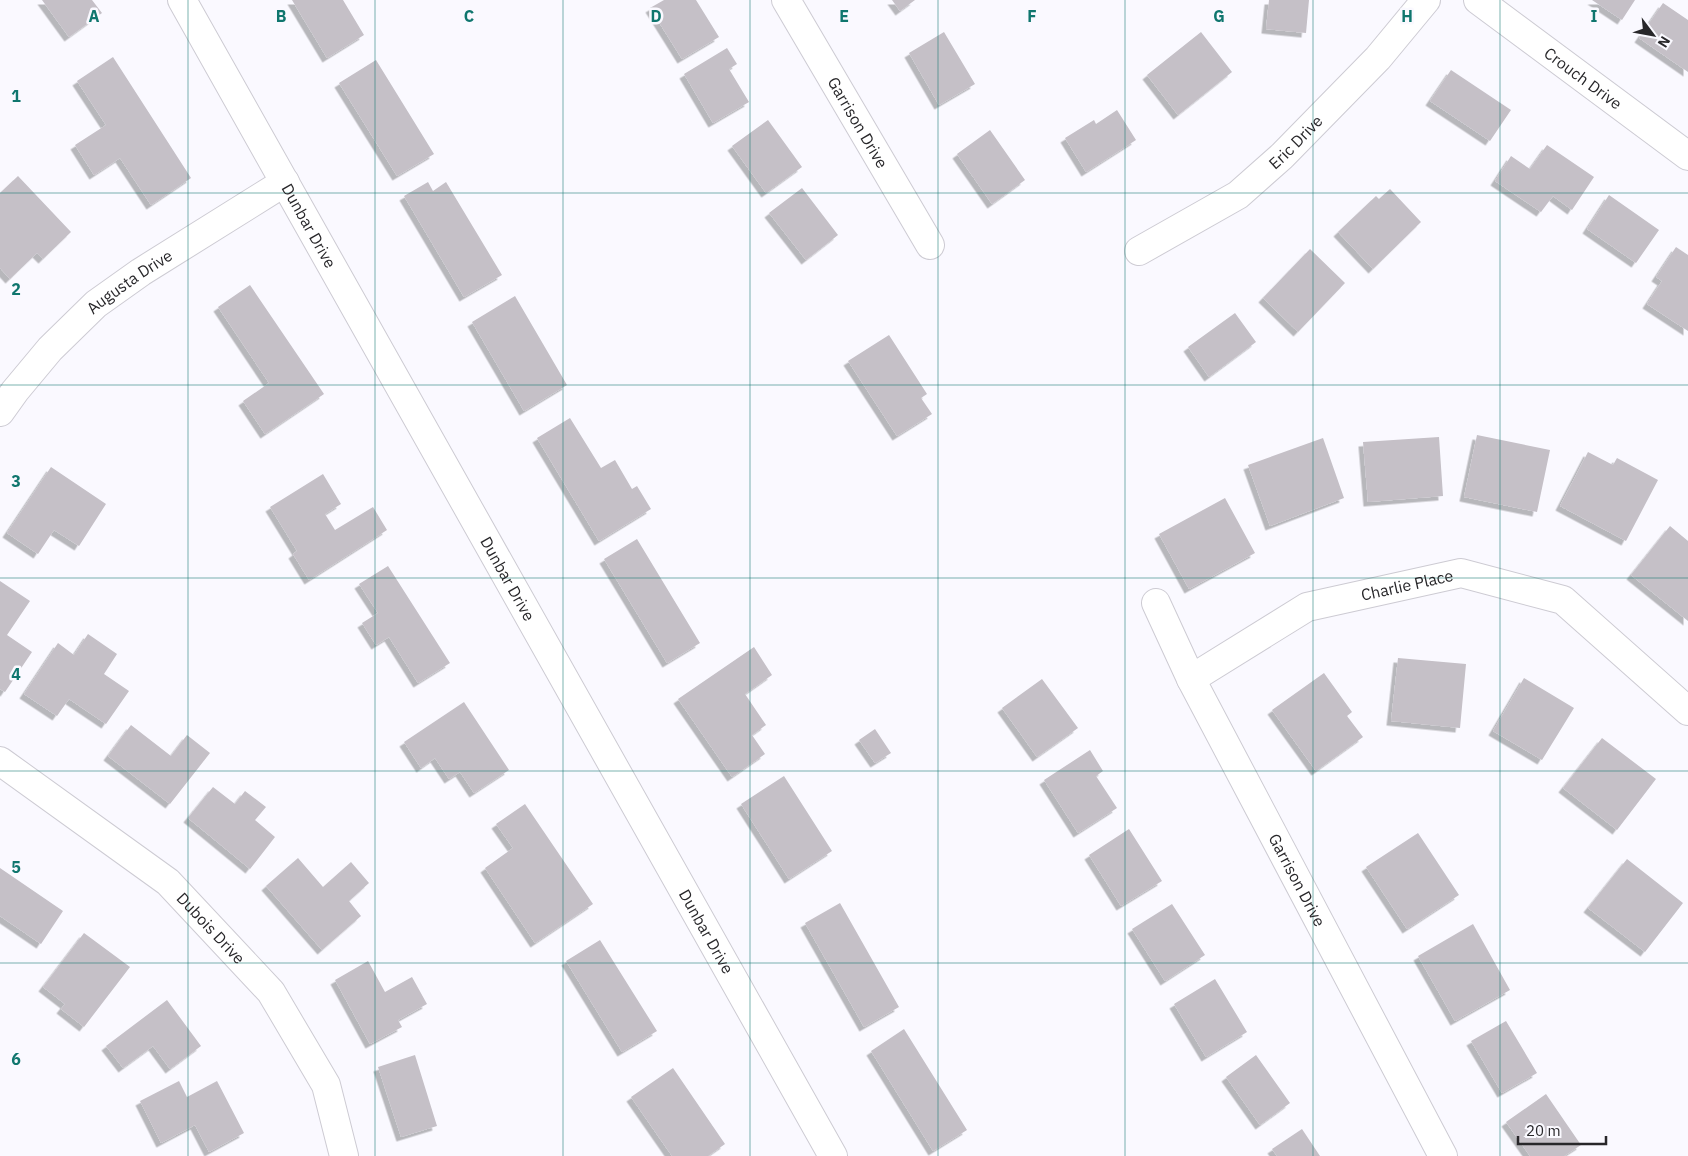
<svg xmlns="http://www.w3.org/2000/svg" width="1688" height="1156" viewBox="0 0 1688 1156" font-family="'IBM Plex Sans',sans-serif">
  <defs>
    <filter id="shadow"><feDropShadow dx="-4.5" dy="4.5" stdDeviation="0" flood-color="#0004"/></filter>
  </defs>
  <rect width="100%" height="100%" fill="#faf9ff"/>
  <path fill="#c5c0c7" filter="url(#shadow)" d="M42 0H92L102 13 69 37Z
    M292 0H343L364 35 327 58Z
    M664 0H696L719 37 682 59 650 8Z
    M892 0H915L900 11Z
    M1269 0H1309L1306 33 1266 29Z
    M1592 0H1635L1622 20Z
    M1663 3 1688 20V72L1639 38Z
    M944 32 975 84 939 105 909 53Z
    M1201 32 1232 72 1178 115 1147 75Z
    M727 48 737 64 729 69 749 102 713 123 684 74Z
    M113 57 191 178 151 205 120 158 94 175 75 145 106 125 77 81Z
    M376 60 434 154 397 176 339 83Z
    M1451 70 1511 110 1490 141 1430 101Z
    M1117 110 1136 140 1086 172 1065 138 1094 120 1096 124Z
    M768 120 802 167 766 193 732 146Z
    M990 130 1025 180 992 204 957 154Z
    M1547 145 1594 177 1572 210 1553 196 1541 212 1495 181 1511 156 1530 169Z
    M18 176 71 232 43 259 37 253 10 279 0 268V193Z
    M428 182 433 191 446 182 502 275 464 297 404 196Z
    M802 188 838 235 806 260 769 213Z
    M1390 189 1421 222 1373 269 1338 232 1376 196 1379 199Z
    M1609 195 1659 230 1636 263 1587 229Z
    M1676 247 1688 255V331L1647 304 1662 281 1656 277Z
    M1310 249 1345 283 1298 332 1263 298Z
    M250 285 324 394 265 434 243 401 269 383 218 307Z
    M515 296 567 385 524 411 472 322Z
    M1235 313 1256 342 1209 377 1188 347Z
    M889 335 927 394 921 398 932 414 897 436 848 361Z
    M570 418 601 468 615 460 632 489 637 486 651 509 599 541 537 438Z
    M1477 435 1550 450 1537 512 1464 497Z
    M1439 437 1443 496 1368 502 1363 442Z
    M1323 438 1344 498 1270 526 1248 465Z
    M1588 452 1613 465 1617 458 1658 480 1626 541 1560 506Z
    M51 467 106 504 79 546 54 530 38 554 7 533Z
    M323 474 341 504 325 514 335 530 373 507 387 530 309 580 293 554 297 551 270 507Z
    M1225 498 1255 553 1189 589 1159 534Z
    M1670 526 1688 541V621L1631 575Z
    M637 539 700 643 667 663 604 559Z
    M388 566 450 663 418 683 389 637 376 645 362 623 378 613 359 584Z
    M0 581 30 601 7 635 32 652 5 692 0 689Z
    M88 634 117 654 104 674 129 691 106 724 69 699 57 716 24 694 58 643 74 655Z
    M754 647 772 675 745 694 766 725 752 735 765 754 732 777 678 699Z
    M1398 658 1466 664 1460 728 1391 721Z
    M1324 673 1352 712 1347 716 1363 737 1316 771 1272 710Z
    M1524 678 1574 708 1542 760 1493 731Z
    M1042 679 1078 728 1037 757 1002 708Z
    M464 702 509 770 474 793 460 772 449 779 435 758 421 768 404 742Z
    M131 725 171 756 187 735 210 753 170 804 108 756Z
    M875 729 891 753 875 763 859 740Z
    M1602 738 1656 779 1617 830 1563 788Z
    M1090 750 1103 771 1096 776 1117 808 1078 833 1044 780Z
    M784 776 832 851 789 879 741 804Z
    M213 787 235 804 245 791 266 807 255 820 275 837 250 869 188 818Z
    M525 804 593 904 535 943 485 868 513 848 496 824Z
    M1129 829 1162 881 1121 906 1089 855Z
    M1418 833 1459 895 1407 929 1366 867Z
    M298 858 323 887 351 862 369 883 349 901 361 916 322 950 266 886Z
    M1627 859 1683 903 1645 952 1588 908Z
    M0 868 63 911 41 944 0 916Z
    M840 903 899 1007 864 1027 805 923Z
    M1172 904 1205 955 1165 981 1132 929Z
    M1473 924 1510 990 1455 1021 1418 956Z
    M84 933 130 967 84 1027 61 1009 65 1004 43 987Z
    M600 940 657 1031 622 1052 566 961Z
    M368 961 385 992 412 977 427 1004 398 1020 402 1027 370 1044 335 980Z
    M1215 979 1247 1032 1206 1057 1174 1004Z
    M167 1000 201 1046 170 1069 153 1046 123 1068 106 1046Z
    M1506 1021 1537 1073 1502 1093 1471 1041Z
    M904 1029 967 1130 933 1151 871 1051Z
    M415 1055 437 1126 401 1137 378 1067Z
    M1256 1055 1290 1103 1260 1125 1226 1077Z
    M673 1068 725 1144 708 1156H672L631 1097Z
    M179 1081 187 1097 217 1081 244 1133 209 1152 195 1125 161 1143 140 1101Z
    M1546 1094 1581 1145 1564 1156H1530L1506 1122Z
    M1302 1129 1320 1156H1277L1272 1149Z"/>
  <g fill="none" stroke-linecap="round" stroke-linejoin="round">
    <g stroke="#cdcbd3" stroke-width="30">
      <g id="minor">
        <path id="s1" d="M182 0 833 1156"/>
        <path id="s2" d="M786 0 930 245"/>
        <path id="s3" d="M1478 0 1688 156"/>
        <path id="s4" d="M1139 251 1238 195 1282 156 1378 58 1426 0"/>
        <path id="s5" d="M0 412 15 391 50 349 96 304 141 272 285 182"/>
        <path id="s6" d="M1156 603 1191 679 1443 1156"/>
        <path id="s7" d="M1191 679 1307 607 1461 573 1563 600 1688 711"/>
        <path id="s8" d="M0 761 168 882 271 992 326 1085 344 1156"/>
      </g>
    </g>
    <use href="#minor" stroke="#fff" stroke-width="28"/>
  </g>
  <path fill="none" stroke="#0f766e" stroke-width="1" stroke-opacity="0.55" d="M188 0V1156M375 0V1156M563 0V1156M750 0V1156M938 0V1156M1125 0V1156M1313 0V1156M1500 0V1156M0 193H1688M0 385H1688M0 578H1688M0 771H1688M0 963H1688"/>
  <g text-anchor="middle" stroke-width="5" stroke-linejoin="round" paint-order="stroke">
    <g font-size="16" fill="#28272a" stroke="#faf9ff">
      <text dy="6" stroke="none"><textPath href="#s3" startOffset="131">Crouch Drive</textPath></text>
      <text dy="6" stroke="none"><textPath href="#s2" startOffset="142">Garrison Drive</textPath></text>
      <text dy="6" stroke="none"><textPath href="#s4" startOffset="192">Eric Drive</textPath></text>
      <text dy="6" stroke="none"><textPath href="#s1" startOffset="259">Dunbar Drive</textPath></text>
      <text dy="6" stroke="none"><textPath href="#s5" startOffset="185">Augusta Drive</textPath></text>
      <text dy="6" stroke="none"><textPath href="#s1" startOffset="664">Dunbar Drive</textPath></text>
      <text dy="6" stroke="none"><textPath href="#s7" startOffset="239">Charlie Place</textPath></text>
      <text dy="6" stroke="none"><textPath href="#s6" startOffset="311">Garrison Drive</textPath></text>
      <text dy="6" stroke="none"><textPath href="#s8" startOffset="270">Dubois Drive</textPath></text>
      <text dy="6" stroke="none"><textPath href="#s1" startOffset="1069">Dunbar Drive</textPath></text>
    </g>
  </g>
  <g font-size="16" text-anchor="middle" font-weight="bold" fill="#0f766e" stroke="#faf9ff" stroke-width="5" stroke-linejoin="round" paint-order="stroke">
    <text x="94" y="22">A</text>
    <text x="281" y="22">B</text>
    <text x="469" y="22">C</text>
    <text x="656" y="22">D</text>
    <text x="844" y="22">E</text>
    <text x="1032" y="22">F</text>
    <text x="1219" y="22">G</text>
    <text x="1407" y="22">H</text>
    <text x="1594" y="22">I</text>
    <text x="16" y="102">1</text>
    <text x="16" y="295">2</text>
    <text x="16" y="487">3</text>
    <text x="16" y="680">4</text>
    <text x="16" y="873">5</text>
    <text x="16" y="1065">6</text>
  </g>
  <g transform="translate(1653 35) rotate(122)" stroke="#faf9ff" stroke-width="4" paint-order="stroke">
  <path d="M0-4L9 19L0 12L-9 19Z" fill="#28272a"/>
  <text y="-8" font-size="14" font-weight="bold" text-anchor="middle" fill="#28272a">N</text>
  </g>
  <path d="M1518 1136v8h88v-8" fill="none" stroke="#28272a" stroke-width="2.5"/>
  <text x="1526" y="1136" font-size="15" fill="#28272a" stroke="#faf9ff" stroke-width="4" paint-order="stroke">20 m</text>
</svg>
